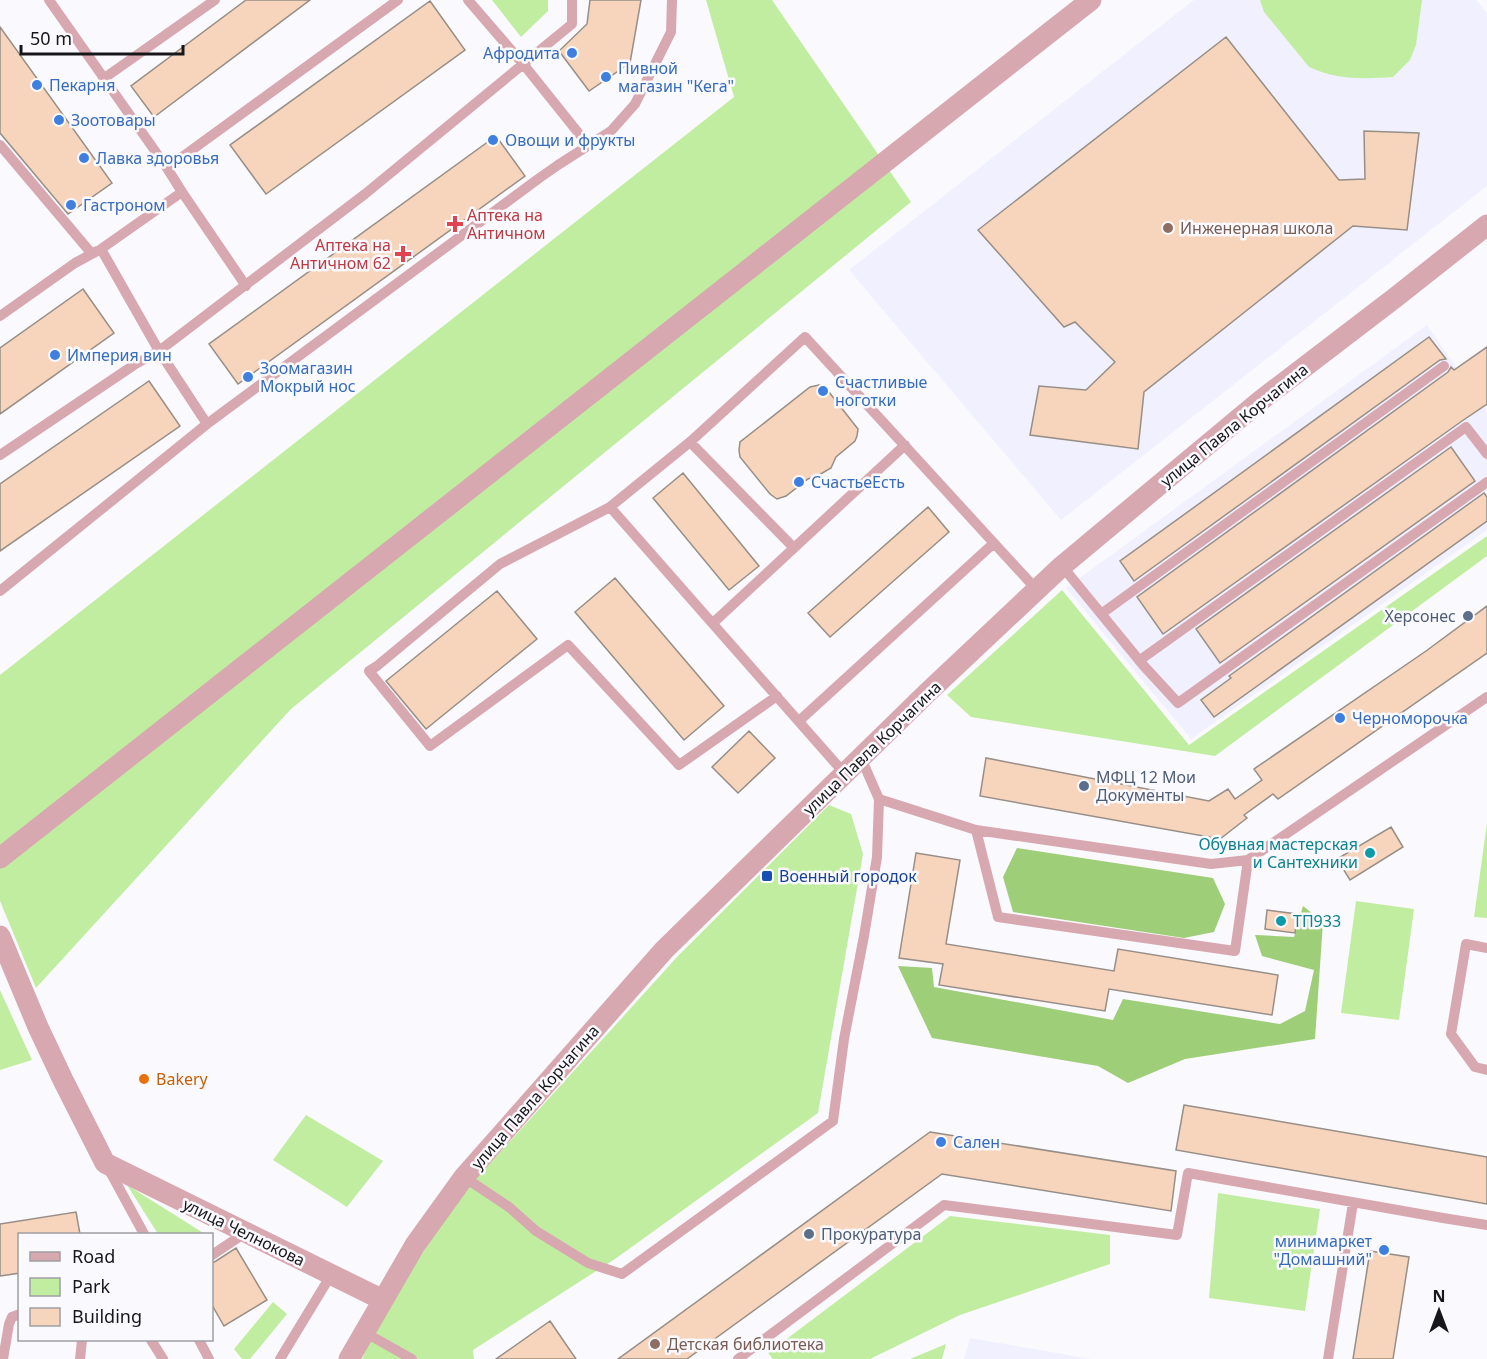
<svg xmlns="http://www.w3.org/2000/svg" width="1487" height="1359" viewBox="0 0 1487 1359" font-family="'Noto Sans',sans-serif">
  <rect width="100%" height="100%" fill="#faf9fe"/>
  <path fill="#f1f0fe" d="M1194 0H1476L1487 13V186L1061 520 849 270Z
    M1427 325 1487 412V530L1191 739 1066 588Z
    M970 1338 1091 1359H964Z"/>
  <path fill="#c1eda1" d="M492 0H548V11L521 37Z
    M706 0H772L911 202 291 709 36 988 0 901V675L734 97Z
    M1260 0H1422L1416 45 1410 60 1393 77C1363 79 1337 80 1309 67L1264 12Z
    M1487 536V556L1215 756 971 717 947 695 1062 590 1189 745Z
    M829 805 851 814 863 854 818 1113 615 1259 473 1350 474 1359H362L379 1321 455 1202 677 957Z
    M1487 823V918L1474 917Z
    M1356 901 1414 909 1399 1020 1341 1013Z
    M0 990 32 1060 0 1070Z
    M306 1115 383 1161 347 1207 273 1160Z
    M127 1185 205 1234H158Z
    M1218 1193 1320 1209 1305 1311 1209 1298Z
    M950 1216 1110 1235V1264L960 1315 870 1359H773L768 1353Z
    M273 1302 287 1314 250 1359H242L234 1349Z
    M946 1344 942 1359H910Z"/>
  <path fill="#9ece77" d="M1017 848 1213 878 1225 904 1214 932 1184 938 1013 912 1003 877Z
    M1303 906 1323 922 1315 1039 1185 1059 1128 1083 1098 1066 932 1038 898 966 932 968 934 987 1113 1020 1123 999 1280 1024 1305 1011 1314 970 1262 956 1255 935 1294 937Z"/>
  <path fill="#f7d5bc" stroke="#978e87" stroke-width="1.5" d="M246 0H310L154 117 131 86Z
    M590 0H641L630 63 589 91 559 51 587 24Z
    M430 1 465 50 266 194 230 145Z
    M0 27 112 183 68 214 0 133Z
    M1226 37 1339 180 1365 179 1364 131 1419 133 1407 230 1353 226 1144 392 1138 449 1030 435 1039 386 1086 390 1115 362 1075 322 1064 327 978 230Z
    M496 136 525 176 238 384 209 344Z
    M83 289 114 333 0 414V348Z
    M1429 337 1446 359 1440 360 1134 581 1120 561Z
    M1487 347V404L1462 421 1163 634 1137 597 1448 372 1451 367 1454 370Z
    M149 381 180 426 0 551V484Z
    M819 385 825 387 858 429 857 436 855 441 836 457 831 468 819 475 808 479 786 496 777 499 770 494 740 457 739 450 740 442 810 387Z
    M1451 447 1475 481 1220 663 1196 629Z
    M683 473 759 566 729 590 653 498Z
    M1484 493 1487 497V521L1214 717 1201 700 1231 678 1229 676Z
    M928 507 949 532 830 637 808 613Z
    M615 578 724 706 684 740 575 612Z
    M497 591 537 639 426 729 386 681Z
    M1487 606V653L1278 799 1273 794 1244 815 1247 818 1220 839 980 796 986 758 1209 801 1228 789 1235 799 1262 780 1254 769 1426 651Z
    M749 731 775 758 738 793 712 767Z
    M1391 827 1403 847 1350 880 1337 859Z
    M916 853 960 860 946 944 1114 971 1118 949 1278 975 1272 1015 1109 989 1105 1011 939 985 943 964 899 958Z
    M1267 910 1297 914 1295 933 1265 929Z
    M1184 1105 1487 1157V1204L1176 1150Z
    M930 1132 1176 1171 1171 1211 942 1174 687 1359H618Z
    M76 1212 80 1234H20V1273L0 1276V1224Z
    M236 1248 267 1300 224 1326 212 1305V1263L216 1261Z
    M1370 1251 1409 1257 1393 1359H1353Z
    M550 1321 576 1359H496Z"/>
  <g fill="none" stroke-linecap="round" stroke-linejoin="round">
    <path stroke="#d8a8b0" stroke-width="10" d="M49 0 167 168
      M468 0 524 65 588 145
      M103 79 215 0
      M0 145 92 254
      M182 192 246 286
      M0 316 75 263 97 251
      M207 424 159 351 365 194 572 24V0
      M690 442 794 548
      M0 455 134 365 159 351 101 249 182 192 167 168 398 0
      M610 507 690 442 805 337 1037 590
      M1062 566 1143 665 1178 703 1487 482
      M0 591 207 424 538 179 558 165 611 131 635 104 671 32 672 0
      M1101 614 1444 366
      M713 623 905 445
      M1140 660 1466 427 1487 454
      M777 696 679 765 568 645 430 746 369 671 377 666 500 564 610 507 845 774
      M799 721 994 543
      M879 799 976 830 1211 864 1248 860 1487 697
      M976 830 998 917 1235 951 1248 860
      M1487 948 1466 944 1451 1034 1475 1067 1487 1070
      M107 1166 144 1234
      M464 1177 509 1207 536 1231 588 1263 622 1274 833 1121 844 1039 864 936 877 857 879 799 861 758
      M212 1255 245 1233
      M364 1332 412 1359
      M151 1340 163 1359
      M199 1340 209 1359
      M3 1359 9 1324 12 1317 20 1314
      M80 1359 82 1340
      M280 1359 331 1275
      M738 1359 944 1205 1177 1235 1188 1173 1443 1218 1487 1225
      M1328 1359 1353 1203"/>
    <path stroke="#d8a8b0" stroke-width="21" d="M0 858 1091 0
      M0 936 38 1027 63 1080 105 1163 383 1300
      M349 1359 415 1245 464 1177 664 950 927 693 1062 566 1260 401 1396 297 1487 225"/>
  </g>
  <g fill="#3f7fe0" stroke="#faf9fe" stroke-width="2">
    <circle cx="572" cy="53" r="6"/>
    <circle cx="606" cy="77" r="6"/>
    <circle cx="37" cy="85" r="6"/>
    <circle cx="59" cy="120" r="6"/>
    <circle cx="493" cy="140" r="6"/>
    <circle cx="84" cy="158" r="6"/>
    <circle cx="71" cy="205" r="6"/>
    <circle cx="55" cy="355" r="6"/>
    <circle cx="248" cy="377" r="6"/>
    <circle cx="823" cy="391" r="6"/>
    <circle cx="799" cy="482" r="6"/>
    <circle cx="1340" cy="718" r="6"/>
    <circle cx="941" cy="1142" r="6"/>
    <circle cx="1384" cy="1250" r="6"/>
  </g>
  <g fill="#e0444e" stroke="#faf9fe" stroke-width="2">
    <path d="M452 215h6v6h6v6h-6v6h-6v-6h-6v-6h6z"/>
    <path d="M400 245h6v6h6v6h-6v6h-6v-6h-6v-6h6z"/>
  </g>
  <g fill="#8d6e63" stroke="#faf9fe" stroke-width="2">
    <circle cx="1168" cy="228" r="6"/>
    <circle cx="655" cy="1344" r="6"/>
  </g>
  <g fill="#5c6f8a" stroke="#faf9fe" stroke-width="2">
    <circle cx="1468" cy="616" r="6"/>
    <circle cx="1084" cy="786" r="6"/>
    <circle cx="809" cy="1234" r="6"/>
  </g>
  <g fill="#0f9aa8" stroke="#faf9fe" stroke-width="2">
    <circle cx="1370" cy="853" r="6"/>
    <circle cx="1281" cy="921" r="6"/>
  </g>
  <rect fill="#1a4fb4" stroke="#faf9fe" stroke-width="2" x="761" y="870" width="12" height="12" rx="3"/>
  <circle fill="#e8710a" stroke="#faf9fe" stroke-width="2" cx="144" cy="1079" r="6"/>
  <g text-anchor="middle" stroke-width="5" stroke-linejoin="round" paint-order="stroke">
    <g font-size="16" fill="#366cbe" stroke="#faf9fe" text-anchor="start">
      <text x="560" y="59" text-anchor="end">Афродита</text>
      <text x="618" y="74">Пивной<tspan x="618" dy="18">магазин "Кега"</tspan></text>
      <text x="49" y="91">Пекарня</text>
      <text x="71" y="126">Зоотовары</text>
      <text x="505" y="146">Овощи и фрукты</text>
      <text x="96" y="164">Лавка здоровья</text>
      <text x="83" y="211">Гастроном</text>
      <text x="67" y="361">Империя вин</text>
      <text x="260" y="374">Зоомагазин<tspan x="260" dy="18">Мокрый нос</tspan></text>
      <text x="835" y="388">Счастливые<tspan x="835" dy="18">ноготки</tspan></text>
      <text x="811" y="488">СчастьеЕсть</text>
      <text x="1352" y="724">Черноморочка</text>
      <text x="953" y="1148">Сален</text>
      <text x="1372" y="1247" text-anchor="end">минимаркет<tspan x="1372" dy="18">"Домашний"</tspan></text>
    </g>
    <g font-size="16" fill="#be3a42" stroke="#faf9fe" text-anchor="start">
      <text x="467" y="221">Аптека на<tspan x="467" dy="18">Античном</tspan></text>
      <text x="391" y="251" text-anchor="end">Аптека на<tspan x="391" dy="18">Античном 62</tspan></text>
    </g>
    <g font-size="16" fill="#785e54" stroke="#faf9fe" text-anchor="start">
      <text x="1180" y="234">Инженерная школа</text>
      <text x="667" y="1350">Детская библиотека</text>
    </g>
    <g font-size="16" fill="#17171a" stroke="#faf9fe">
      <text transform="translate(1234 425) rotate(-39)" y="6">улица Павла Корчагина</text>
      <text transform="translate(872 748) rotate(-44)" y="6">улица Павла Корчагина</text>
      <text transform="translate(535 1097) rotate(-49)" y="6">улица Павла Корчагина</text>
      <text transform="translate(244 1232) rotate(26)" y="6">улица Челнокова</text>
    </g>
    <g font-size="16" fill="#4e5e75" stroke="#faf9fe" text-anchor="start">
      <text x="1456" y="622" text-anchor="end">Херсонес</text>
      <text x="1096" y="783">МФЦ 12 Мои<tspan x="1096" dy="18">Документы</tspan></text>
      <text x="821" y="1240">Прокуратура</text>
    </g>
    <g font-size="16" fill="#0d838f" stroke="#faf9fe" text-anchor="end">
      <text x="1358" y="850">Обувная мастерская<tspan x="1358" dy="18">и Сантехники</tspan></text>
      <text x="1293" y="927" text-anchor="start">ТП933</text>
    </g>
    <g font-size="16" fill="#164399" stroke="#faf9fe" text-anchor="start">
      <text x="779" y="882">Военный городок</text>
    </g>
    <g font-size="16" fill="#c56008" stroke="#faf9fe" text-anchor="start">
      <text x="156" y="1085">Bakery</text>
    </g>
  </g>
  <rect x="18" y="1233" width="195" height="108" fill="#faf9fe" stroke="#9f9fa3" stroke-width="1.5"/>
  <rect x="30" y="1252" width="30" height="9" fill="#d8a8b0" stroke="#9f9fa3" stroke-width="1.5"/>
  <text x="72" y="1263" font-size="18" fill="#17171a">Road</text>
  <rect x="30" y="1278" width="30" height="18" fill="#c1eda1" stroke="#9f9fa3" stroke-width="1.5"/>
  <text x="72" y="1293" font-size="18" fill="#17171a">Park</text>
  <rect x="30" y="1308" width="30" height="18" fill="#f7d5bc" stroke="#9f9fa3" stroke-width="1.5"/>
  <text x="72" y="1323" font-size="18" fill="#17171a">Building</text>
  <g transform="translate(1439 1311)" stroke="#faf9fe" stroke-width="4.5" paint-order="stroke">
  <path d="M0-4.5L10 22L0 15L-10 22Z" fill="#17171a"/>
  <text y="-9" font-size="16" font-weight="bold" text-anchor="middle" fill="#17171a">N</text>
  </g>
  <path d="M21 45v9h162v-9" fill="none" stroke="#17171a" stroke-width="3"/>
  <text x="30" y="45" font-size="18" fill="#17171a" stroke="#faf9fe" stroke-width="4.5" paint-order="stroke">50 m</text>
</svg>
